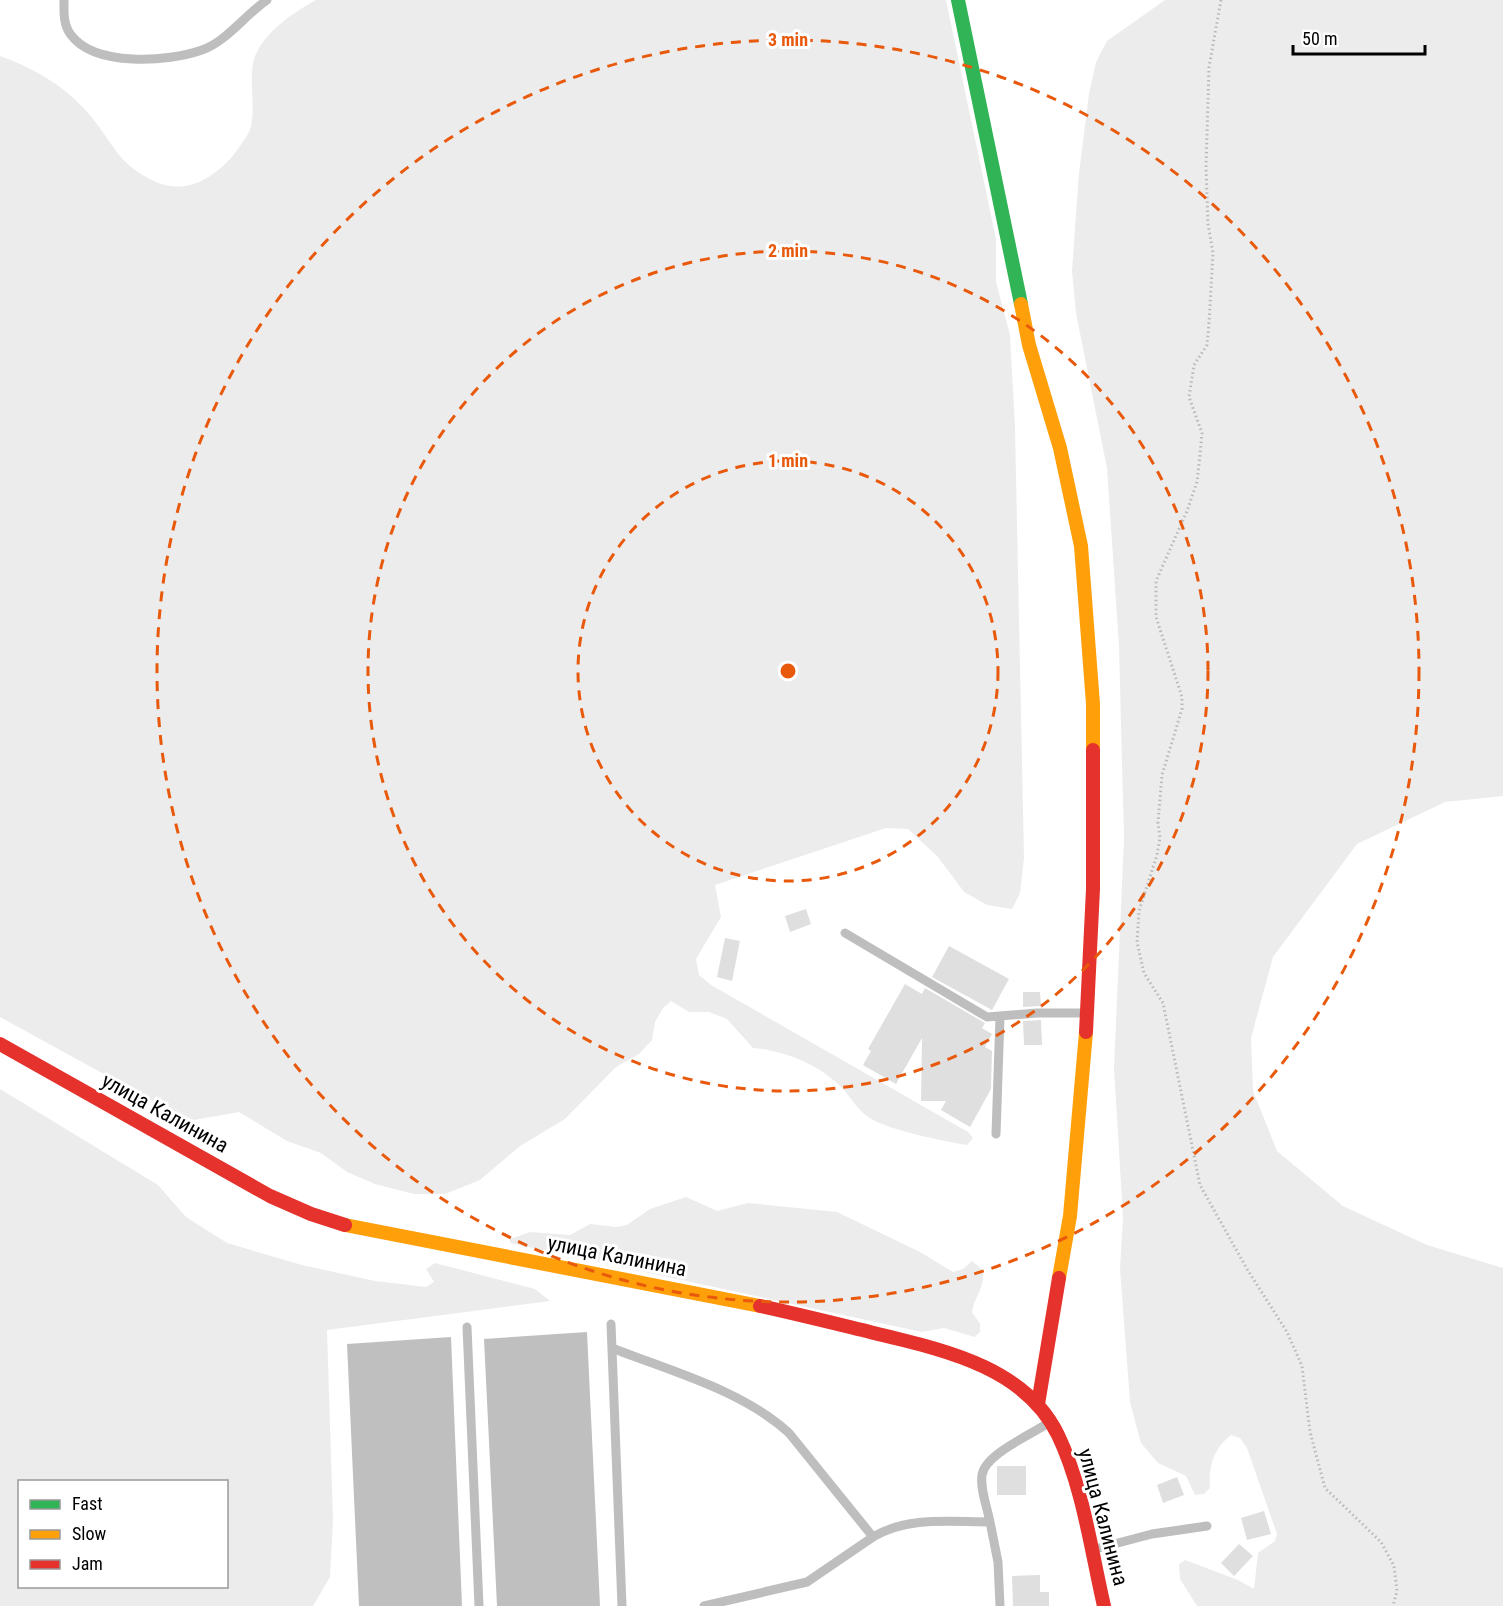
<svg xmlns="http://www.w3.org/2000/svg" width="1503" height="1606" viewBox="0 0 1503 1606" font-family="'Roboto Condensed',sans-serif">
  <rect width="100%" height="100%" fill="#fff"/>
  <path fill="#ececec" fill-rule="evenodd" d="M316 0H946L996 239V282L1010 335 1015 428 1024 858 1020 893 1012 909 987 905 964 892 938 857 908 829 886 828 715 885 721 917 696 959 699 975 711 985 968 1132 973 1138 967 1145C943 1141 894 1131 873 1120 858 1112 852 1098 841 1087 819 1064 783 1050 753 1048L727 1019 709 1012H689L671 1001 663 1008 655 1022 652 1040 639 1054 616 1067 565 1119 520 1146 480 1180 445 1194H414L375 1184 347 1172 321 1153 287 1141 239 1112 194 1120 173 1112 0 1017V56C36 69 70 89 93 119 116 148 119 165 156 182 189 197 222 173 240 146 244 140 250 133 251 126 256 103 247 73 256 54 267 30 293 13 316 0Z
    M1165 0H1503V796L1445 802 1357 844 1273 957 1251 1038 1253 1091 1277 1151 1343 1206 1427 1245 1503 1268V1606H1197L1180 1579 1179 1564 1185 1560 1238 1580 1254 1589 1258 1553 1275 1541 1277 1534 1247 1448 1240 1438 1231 1435C1214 1448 1208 1466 1210 1488L1204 1494 1195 1495 1186 1476 1158 1463 1141 1443 1130 1402 1120 1269 1123 1217 1114 1068 1124 838 1119 646 1107 468 1076 313 1072 271 1079 173 1089 94 1096 62 1107 41Z
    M0 1089 158 1185 186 1217 227 1243 302 1265 375 1281 426 1287 434 1282 426 1269 435 1263 535 1289 550 1301 327 1330 333 1520 330 1577 313 1606H0ZM20 1482H226V1586H20Z
    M686 1197 717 1211 748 1203 837 1212 920 1252 953 1272 963 1269 972 1261 983 1270C984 1291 975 1295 972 1312L980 1324V1332L975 1337 944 1328 922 1332 510 1243V1239L530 1232 570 1235 590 1224 616 1227 627 1225 650 1209Z"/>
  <path fill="#bfbfbf" d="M587 1332 600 1606H497L484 1339Z
    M451 1337 462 1606H359L347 1344Z"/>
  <path fill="#dfdfdf" d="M806 909 811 924 790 932 785 916Z
    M725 938 740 941 732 981 717 977Z
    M949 946 1009 979 992 1010 932 977Z
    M905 984 922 994 925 988 985 1023 982 1028 992 1034 985 1047 992 1051 991 1089 970 1127 941 1110 946 1101H921L922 1038 896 1084 863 1065 871 1051 868 1049Z
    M1023 992H1040L1041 1006 1023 1007Z
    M1041 1020 1042 1045H1024L1023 1021Z
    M997 1466H1026V1495H997Z
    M1177 1477 1184 1495 1163 1503 1157 1485Z
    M1264 1511 1271 1534 1247 1540 1241 1518Z
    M1239 1544 1253 1556 1234 1576 1221 1563Z
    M1040 1575V1592H1049V1606H1013L1012 1576Z"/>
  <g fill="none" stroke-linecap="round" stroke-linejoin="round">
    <path stroke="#b9b9b9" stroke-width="3" stroke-dasharray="1.5 3" stroke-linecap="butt" d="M1221 0 1209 67 1206 167 1208 224 1213 253 1209 323 1207 345 1194 365 1189 397 1202 433 1200 455 1197 482 1187 511 1156 581V617L1182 697V709L1162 775 1158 823 1160 838 1157 855 1139 911 1137 942 1144 973 1163 1003 1200 1185 1247 1269 1287 1332 1302 1366 1310 1432 1325 1488 1381 1542 1394 1566 1397 1591 1393 1606"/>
    <path stroke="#bebebe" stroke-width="9" d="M64 0C64 12 63 25 71 35 95 67 168 62 202 50 227 41 245 15 267 0
      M845 933 987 1017 1037 1013H1086
      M996 1134 1000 1017
      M611 1324 622 1606
      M467 1327 479 1606
      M612 1348C670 1371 742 1390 789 1433L873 1537C908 1516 950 1522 990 1522 987 1507 980 1489 982 1475 985 1454 1031 1435 1048 1423
      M990 1522 998 1562 1000 1606
      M1095 1549 1152 1534 1207 1526
      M704 1606 807 1582 873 1537"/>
    <path stroke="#30b455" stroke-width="14" d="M958 0 1021 304"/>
    <path stroke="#ff9f0a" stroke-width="14" d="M1021 304 1029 345 1060 448 1081 546 1093 704V750
      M345 1225 760 1306
      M1059 1278 1070 1216 1086 1032"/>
    <path stroke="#e5322d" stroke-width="14" d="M1086 1032 1093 889V750
      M0 1044 270 1196 311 1214 345 1225
      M760 1306C797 1314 833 1323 870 1332 939 1349 1024 1365 1058 1435 1083 1487 1091 1550 1104 1606
      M1038 1404 1059 1278"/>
  </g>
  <g fill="none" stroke="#e8590c" stroke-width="3" stroke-dasharray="10 8">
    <circle cx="788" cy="671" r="210"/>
    <circle cx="788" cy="671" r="420"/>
    <circle cx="788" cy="671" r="631"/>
  </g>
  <g text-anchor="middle" stroke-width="6" stroke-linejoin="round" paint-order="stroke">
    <g font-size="21" fill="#000" stroke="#fff">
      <text transform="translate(165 1113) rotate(29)" y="7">улица Калинина</text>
      <text transform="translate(617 1256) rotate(11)" y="7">улица Калинина</text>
      <text transform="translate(1103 1517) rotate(75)" y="7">улица Калинина</text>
    </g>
  </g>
  <circle cx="788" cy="671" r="9" fill="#e8590c" stroke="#fff" stroke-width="3"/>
  <g font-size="18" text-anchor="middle" font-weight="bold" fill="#e8590c" stroke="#fff" stroke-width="6" stroke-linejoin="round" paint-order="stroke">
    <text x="788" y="46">3 min</text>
    <text x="788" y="257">2 min</text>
    <text x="788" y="467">1 min</text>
  </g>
  <rect x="18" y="1480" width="210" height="108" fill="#ffffff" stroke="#999999" stroke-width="1.5"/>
  <rect x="30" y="1500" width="30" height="9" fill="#30b455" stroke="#999999" stroke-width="1.5"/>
  <text x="72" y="1510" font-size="18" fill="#000000">Fast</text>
  <rect x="30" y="1530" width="30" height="9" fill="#ff9f0a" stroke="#999999" stroke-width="1.5"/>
  <text x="72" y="1540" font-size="18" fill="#000000">Slow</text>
  <rect x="30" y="1560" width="30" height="9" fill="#e5322d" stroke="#999999" stroke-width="1.5"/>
  <text x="72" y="1570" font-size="18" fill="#000000">Jam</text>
  <path d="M1293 45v9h132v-9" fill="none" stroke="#000000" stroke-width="3"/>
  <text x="1302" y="45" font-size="18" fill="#000000" stroke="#ffffff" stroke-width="4.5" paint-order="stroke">50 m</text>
</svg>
